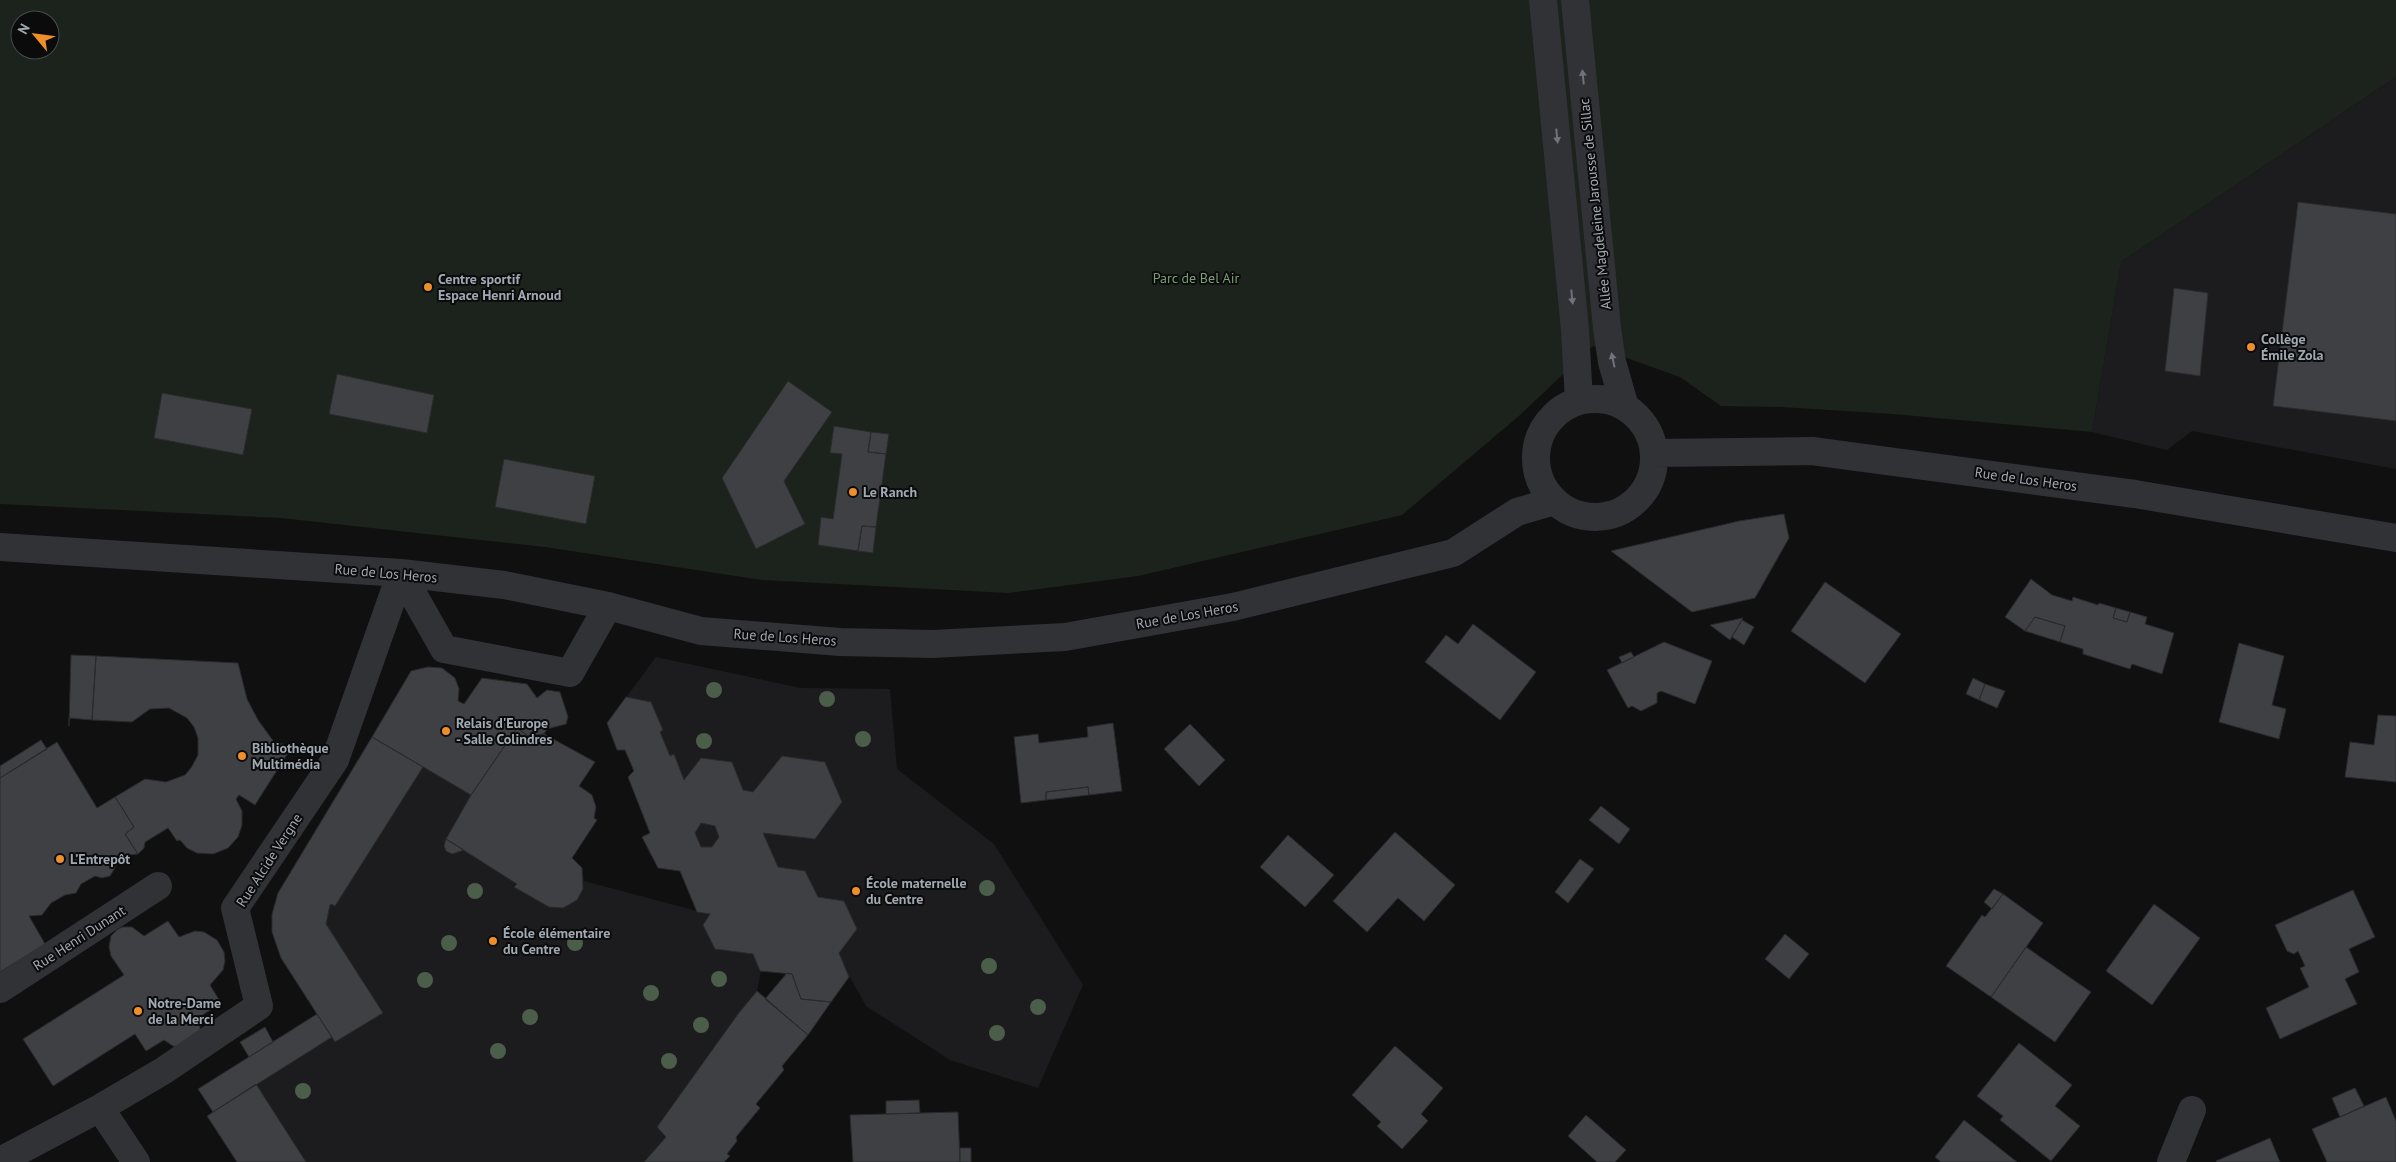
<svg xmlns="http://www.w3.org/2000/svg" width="2396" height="1162" viewBox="0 0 2396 1162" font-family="'PT Sans',sans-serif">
  <rect width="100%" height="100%" fill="#101011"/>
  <path fill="#1c1c1e" d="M2396 77V469L2192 431 2167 450 2092 432 2121 262Z
    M656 657 801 688 890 689 897 769 994 844 1083 985 1038 1088 950 1060 866 1006 850 977 831 1002 801 999 792 974 761 971 757 991 738 1014 657 1127 666 1137 644 1162H237L213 1112 198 1089 317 1014 281 958 272 932V914L278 893 372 737 471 795 544 734 595 762 579 785 592 795 596 807 594 818 597 820 572 858 582 868 584 881 697 911 680 871 658 868 642 837 650 833 628 777 633 771 626 750H617L607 723Z"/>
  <path fill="#1c231c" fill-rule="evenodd" d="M0 0H2396V77L2121 262 2092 432 1893 414 1781 407 1721 406 1680 377 1593 346 1520 415 1402 515 1138 576 1008 593 762 580 545 547 281 518 0 504ZM20 20H50V50H20Z"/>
  <path fill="#3f4044" stroke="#2a2a2d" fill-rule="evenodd" d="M2298 202 2396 214V421L2273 406Z
    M2174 288 2208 293 2200 376 2165 371Z
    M337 374 434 395 427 433 329 414Z
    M788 381 832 412 784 481 805 524 756 549 722 478Z
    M162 393 252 409 243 455 154 438Z
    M834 426 871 432 868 452 886 454 876 527 862 526 858 551 818 545 821 517 833 519 842 454 830 453Z
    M871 432 889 434 886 454 868 452Z
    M504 459 595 476 586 524 495 507Z
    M1784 514 1789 538 1755 598 1692 612 1611 551 1739 521Z
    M862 526 876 527 873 553 858 551Z
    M2031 579 2052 595 2072 601 2073 597 2098 605 2099 603 2116 608 2113 618 2127 622 2130 612 2147 617 2145 624 2174 633 2162 674 2132 664 2130 669 2083 654V649L2060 642 2065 626 2035 617 2025 631 2005 617Z
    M1825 582 1901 634 1865 683 1791 631Z
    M2116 608 2130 612 2127 622 2113 618Z
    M2035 617 2065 626 2060 642 2025 631Z
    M1743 618 1730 640 1710 625Z
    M1742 620 1754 627 1744 645 1732 637Z
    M1473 624 1536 672 1500 720 1425 662 1446 635 1458 644Z
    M1664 642 1712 661 1695 704 1661 691 1657 693V703L1641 711 1632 706 1628 708 1607 670Z
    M2239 643 2284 656 2272 705 2286 709 2279 739 2219 722Z
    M1631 652 1634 657 1622 663 1619 657Z
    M71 655 96 656 92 720 69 718V726Z
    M96 656 238 663 247 699 258 720 274 742H278L285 745 288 753 255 805 239 795 236 799 242 811V825L238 837 228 848 213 854 197 853 187 848 180 840 177 841 168 828 145 842 144 848 138 854 125 834 134 827 115 797 145 779 166 782 185 775 191 768 198 755V738L194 727 187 718 169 708 150 709 132 722 92 720Z
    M428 667 442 668 455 678 459 689 458 701 464 704 482 678 527 684 537 698 547 690 560 692 568 717 566 724 547 729 544 734 528 736 517 728 471 795 372 737 411 671Z
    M1973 678 1985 684 1979 700 1966 694Z
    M1985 684 2005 691 1997 708 1979 700Z
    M626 697 651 702 663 730 660 732 670 756 674 754 684 780 701 758 732 762 743 790 753 792 782 756 825 762 842 802 815 839 763 833 778 867 805 871 818 897 844 901 857 929 839 953 849 977 831 1002 801 999 792 974 760 971 753 954 715 949 703 925 710 914 697 912 680 871 658 868 642 837 650 833 628 777 634 771 625 750H617L607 723ZM701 823 715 826 719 837 712 847H701L695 833Z
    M2378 715 2396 716V782L2345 777 2350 742 2374 745Z
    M1113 723 1122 791 1089 795 1088 787 1046 792V800L1021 803 1014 737 1038 734 1039 743 1088 737 1087 727Z
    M1190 724 1225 760 1199 786 1164 749Z
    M517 728 528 736 544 734 595 762 579 786 592 795 596 807 594 818 597 820 572 858 582 868 583 889 577 900 563 908 549 907 514 887 517 884 446 839 471 795Z
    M372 737 423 767 335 906 331 904 330 905 326 924 383 1013 335 1042 281 958 272 932V914L278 893Z
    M41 740 47 749 0 778V766Z
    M57 742 97 808 115 797 134 827 125 834 138 854 128 855 115 862V868L110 876 102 878 95 876 81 884 76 893 65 895 51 903 42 915 29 916 45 944 0 972V778Z
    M1088 787 1089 795 1046 800V792Z
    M1601 806 1630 829 1619 844 1589 820Z
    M1395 832 1455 885 1424 921 1398 898 1367 932 1333 901Z
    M1288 835 1334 875 1305 907 1260 867Z
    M446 839 464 850 452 854 446 851 444 846Z
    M1580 859 1594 869 1568 903 1555 892Z
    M1994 889 2003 894 1992 909 1984 902Z
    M2353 890 2375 937 2349 949 2359 972 2345 979 2357 1004 2280 1039 2266 1008 2309 987 2300 968 2305 966 2298 951 2294 954 2287 951 2275 925Z
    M2003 894 2043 923 1991 997 1946 966 1982 915 1985 917Z
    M2154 904 2200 938 2152 1005 2106 971Z
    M168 921 179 937 195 931 204 932 217 940 224 952 225 961 223 970 210 985 221 1003 198 1018 200 1025V1035L180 1047 173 1046 164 1040 146 1051 135 1034 53 1086 23 1039 124 975 111 956 109 947 111 936 117 930 122 927H132L144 936Z
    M1785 934 1809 954 1789 979 1765 959Z
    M2026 947 2091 992 2055 1042 1991 997Z
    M787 973 792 974 801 999 831 1002 808 1035 765 999Z
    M757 991 808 1035 782 1066 784 1070 756 1104 760 1108 736 1137 737 1141 727 1154 730 1156 724 1162H644L666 1137 657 1127 738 1014Z
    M317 1014 332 1037 213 1112 198 1089Z
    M265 1027 273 1042 249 1057 240 1042Z
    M2019 1043 2072 1085 2055 1106 2080 1126 2051 1161 2000 1120 2003 1116 1977 1096Z
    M1395 1046 1443 1088 1421 1114 1428 1121 1402 1149 1377 1126 1381 1122 1352 1095Z
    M256 1084 306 1162H237L207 1116Z
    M2355 1088 2364 1106 2340 1117 2332 1098Z
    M2386 1097 2396 1121V1162H2327L2312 1129Z
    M919 1100 920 1113 886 1114V1101Z
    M958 1112 960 1162H853L850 1115Z
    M1586 1115 1626 1150 1615 1162H1597L1568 1136Z
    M1964 1120 2017 1162H1941L1935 1157Z
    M2270 1138 2280 1162H2217L2216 1161Z
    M960 1148H971V1162H960Z"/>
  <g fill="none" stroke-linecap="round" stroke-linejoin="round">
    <path stroke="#313236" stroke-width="28" d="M1543 0 1575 330 1579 401
      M1575 0 1607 328 1612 362 1625 407
      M1536 458a59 59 0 1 1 118 0a59 59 0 1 1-118 0Z
      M1654 453 1812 451 2135 494 2396 538
      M0 547 401 573 504 585 608 606 701 631 840 642 933 644 1065 637 1233 607 1453 553 1517 512 1554 501
      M401 573 444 649 570 673 608 606
      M0 989 158 886
      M100 1108 163 1071 259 1006 235 908 335 760 401 573
      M0 1161 100 1108 136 1162
      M2171 1162 2192 1110"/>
  </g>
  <g fill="#4b5e4a">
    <circle cx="714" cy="690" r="8"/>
    <circle cx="827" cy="699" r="8"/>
    <circle cx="863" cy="739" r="8"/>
    <circle cx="704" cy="741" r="8"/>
    <circle cx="987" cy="888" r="8"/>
    <circle cx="475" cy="891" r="8"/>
    <circle cx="449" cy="943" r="8"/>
    <circle cx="575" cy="943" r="8"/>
    <circle cx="989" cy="966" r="8"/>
    <circle cx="719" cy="979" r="8"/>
    <circle cx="425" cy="980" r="8"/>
    <circle cx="651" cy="993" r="8"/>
    <circle cx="1038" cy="1007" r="8"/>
    <circle cx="530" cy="1017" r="8"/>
    <circle cx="701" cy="1025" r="8"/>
    <circle cx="997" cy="1033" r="8"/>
    <circle cx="498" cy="1051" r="8"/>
    <circle cx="669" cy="1061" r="8"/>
    <circle cx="303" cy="1091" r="8"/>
  </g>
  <defs><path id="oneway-solid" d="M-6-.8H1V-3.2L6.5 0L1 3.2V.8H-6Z" transform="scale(1.25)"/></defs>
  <g fill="#6f737a">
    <use href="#oneway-solid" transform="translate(1583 77) rotate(-96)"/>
    <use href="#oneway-solid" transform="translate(1557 136) rotate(84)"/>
    <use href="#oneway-solid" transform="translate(1572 297) rotate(84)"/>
    <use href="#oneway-solid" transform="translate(1613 360) rotate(-102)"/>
  </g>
  <g fill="#ee8f2b" stroke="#0b0b0c" stroke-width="2">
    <circle cx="428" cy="287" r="5"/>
    <circle cx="2251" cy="347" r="5"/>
    <circle cx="853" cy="492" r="5"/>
    <circle cx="446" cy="731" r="5"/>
    <circle cx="242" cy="756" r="5"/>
    <circle cx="60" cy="859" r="5"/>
    <circle cx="856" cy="891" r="5"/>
    <circle cx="493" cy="941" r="5"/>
    <circle cx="138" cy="1011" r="5"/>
  </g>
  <g text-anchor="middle" stroke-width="4" stroke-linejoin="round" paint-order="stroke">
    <g font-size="14" fill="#a1a9b2" stroke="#0b0b0c">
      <text transform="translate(1595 204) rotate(-96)" y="5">Allée Magdeleine Jarousse de Sillac</text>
      <text transform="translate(2026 479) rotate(8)" y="5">Rue de Los Heros</text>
      <text transform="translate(386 573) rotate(5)" y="5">Rue de Los Heros</text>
      <text transform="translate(1187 615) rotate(-10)" y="5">Rue de Los Heros</text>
      <text transform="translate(785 637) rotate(4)" y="5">Rue de Los Heros</text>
      <text transform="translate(269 860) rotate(-57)" y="5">Rue Alcide Vergne</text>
      <text transform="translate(79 938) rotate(-33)" y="5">Rue Henri Dunant</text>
    </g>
    <g font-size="14" fill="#7b9d78" stroke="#0b0b0c">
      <text x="1196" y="283">Parc de Bel Air</text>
    </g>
    <g font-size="14" font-weight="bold" fill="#a1a9b2" stroke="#0b0b0c" text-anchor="start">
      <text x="438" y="284">Centre sportif<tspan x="438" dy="16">Espace Henri Arnoud</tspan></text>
      <text x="2261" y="344">Collège<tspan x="2261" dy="16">Émile Zola</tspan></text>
      <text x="863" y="497">Le Ranch</text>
      <text x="456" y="728">Relais d'Europe<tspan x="456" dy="16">- Salle Colindres</tspan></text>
      <text x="252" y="753">Bibliothèque<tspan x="252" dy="16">Multimédia</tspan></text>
      <text x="70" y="864">L’Entrepôt</text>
      <text x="866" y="888">École maternelle<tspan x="866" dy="16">du Centre</tspan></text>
      <text x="503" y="938">École élémentaire<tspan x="503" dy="16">du Centre</tspan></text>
      <text x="148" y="1008">Notre-Dame<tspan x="148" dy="16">de la Merci</tspan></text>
    </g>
  </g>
  <g transform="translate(35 35) rotate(299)"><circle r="24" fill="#0b0b0c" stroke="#474a4e"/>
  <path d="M0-4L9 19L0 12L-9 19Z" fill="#ee8f2b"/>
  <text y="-8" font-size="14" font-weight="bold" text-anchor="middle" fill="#a1a9b2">N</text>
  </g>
</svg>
